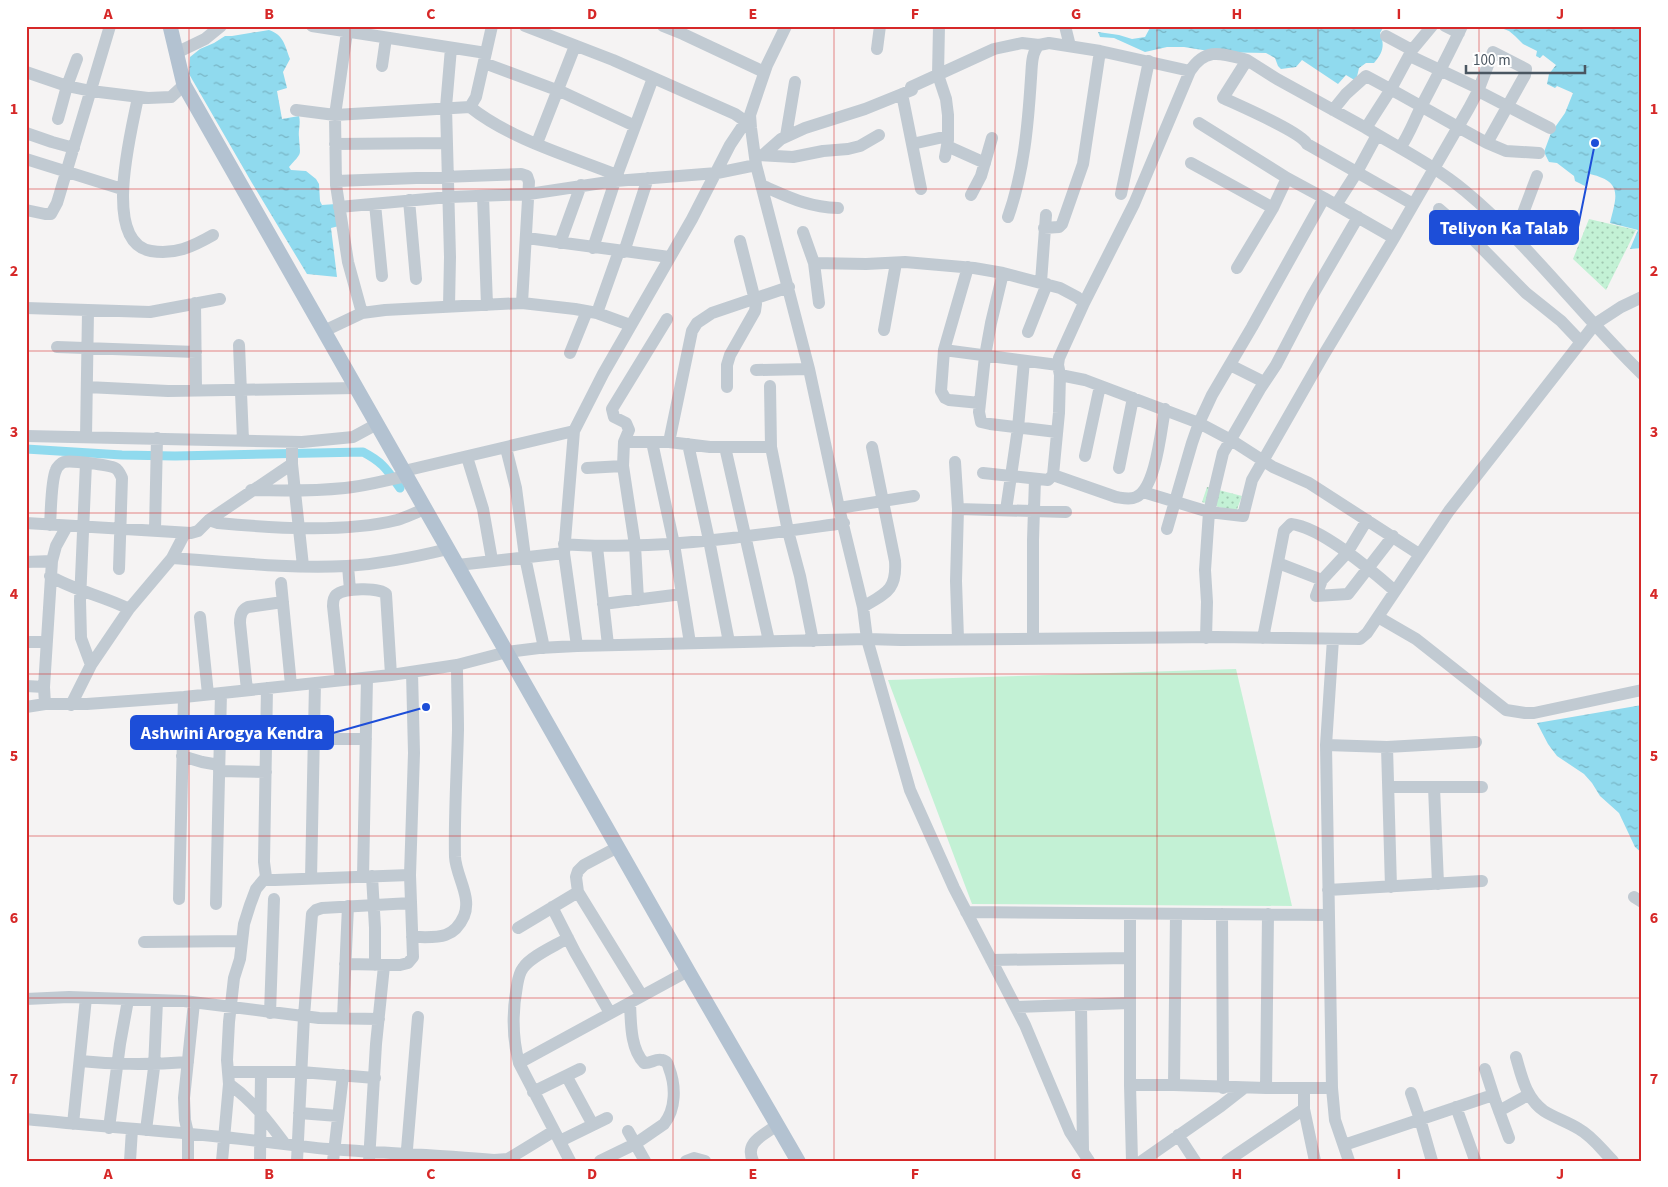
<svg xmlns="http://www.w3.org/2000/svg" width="1668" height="1187" viewBox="0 0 1668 1187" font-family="'Source Sans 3',sans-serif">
  <defs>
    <pattern id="grass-dots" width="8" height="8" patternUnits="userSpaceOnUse" patternTransform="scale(1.25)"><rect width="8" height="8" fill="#c3f1d5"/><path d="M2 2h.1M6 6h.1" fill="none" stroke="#a0c6b0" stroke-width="1.8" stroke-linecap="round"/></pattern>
    <pattern id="water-ripples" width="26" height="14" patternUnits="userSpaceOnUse" patternTransform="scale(1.25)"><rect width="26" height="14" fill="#90daee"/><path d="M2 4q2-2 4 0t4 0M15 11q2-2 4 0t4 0" fill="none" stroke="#78b4c4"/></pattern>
  </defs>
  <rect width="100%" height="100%" fill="#f5f3f3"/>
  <path fill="url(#grass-dots)" d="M1589 219 1636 230 1606 290 1573 259Z
    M1207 487 1242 496 1236 512 1202 502Z"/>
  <path fill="#c3f1d5" d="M1236 669 1292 906 972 904 888 680Z"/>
  <path fill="url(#water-ripples)" d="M1151 26H1384L1380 33C1385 45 1383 53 1374 63H1366L1359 68 1356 81 1346 75 1338 84 1302 60 1296 67 1281 69 1278 66 1275 58 1266 53 1215 52 1184 47H1167L1145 52 1114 38 1100 37 1098 32 1119 35 1132 39 1145 37Z
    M1496 26H1642V248L1630 249 1638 230 1610 223C1616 197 1624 182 1590 174L1585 186 1575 181 1574 176 1557 163 1549 162 1544 152 1551 133 1565 113 1573 93 1557 86 1555 88 1547 84 1549 74 1556 65 1543 55 1540 58 1536 56 1537 51 1523 44 1515 36 1509 31Z
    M269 30C284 35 285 46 290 59L283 72 287 88 277 91 282 119 299 116C301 124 298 130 299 137 300 157 303 151 289 167L291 170 306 171 316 179 319 184 320 201 322 205 336 204 339 226 331 228 337 277 307 274 252 183 189 74 190 57 200 49 214 43 225 36H232Z
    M1642 705V853L1635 847 1619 813 1600 796 1592 783 1584 774 1557 756 1548 744 1537 723Z"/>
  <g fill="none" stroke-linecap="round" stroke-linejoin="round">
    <path stroke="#90daee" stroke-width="9" d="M26 449 122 455 175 456 363 452C384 463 387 470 400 488"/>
    <path stroke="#c1cad2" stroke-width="12" d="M312 26 486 53
      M525 26 613 60 735 114 745 121
      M663 26 683 34 764 72
      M786 26 767 65 750 115 751 128 756 165 809 369 839 508 863 607 867 639 910 790 954 888 1025 1025 1070 1132 1089 1161
      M939 26 938 75 946 99 948 115V140L945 157
      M1065 26 1070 46
      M1445 26 1459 33
      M347 32 335 115 336 185 348 262 362 313
      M1386 36 1412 50
      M877 49 880 26
      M176 53 205 39 221 26
      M1410 56 1478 88
      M484 63 562 92 635 126
      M382 66 386 38
      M26 72 67 86 91 91 148 98 171 97 184 85
      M911 87 994 49 1022 43 1039 45
      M1478 91 1550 128
      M902 94 921 189
      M138 97C132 130 101 242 151 251 175 255 192 247 213 235
      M470 107C510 139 569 156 617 175
      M296 110 335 115 470 107 476 97 492 26
      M58 119 67 86 77 59
      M1199 123 1287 178
      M1366 128C1399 148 1435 166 1465 191 1530 245 1581 315 1642 374
      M26 133 52 142 74 148
      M786 136 795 82
      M537 143 575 46
      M1487 143 1506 151 1539 153
      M335 144 447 143
      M912 144 948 136
      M947 146 985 163
      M1400 148C1409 135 1414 121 1421 107 1435 80 1449 54 1462 26
      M758 155 793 157 823 151 848 149 860 146 879 135
      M763 155 781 139 805 128 865 109 912 90
      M26 159 122 189
      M1191 163 1273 208
      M336 181 521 174 527 176 529 182 522 303
      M761 185C789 197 807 207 838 208
      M1121 194 1149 61
      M971 195 981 176 992 138
      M483 196 487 305
      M409 200 416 279
      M375 204 382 276
      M1413 204 1307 144C1301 132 1238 105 1223 98L1247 60 1277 79 1366 128 1391 89 1412 50 1432 26
      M1336 205 1357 172 1377 135
      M339 207 449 197 529 194 615 181 717 173 756 165
      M1439 209 1467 233 1526 293 1561 321 1581 342
      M26 210 45 214H51L57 203 110 26
      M1008 217C1024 172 1028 125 1031 78 1032 67 1031 53 1039 45L1049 43 1100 51 1190 71
      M1044 228 1059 227 1062 224 1083 164 1100 51
      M803 232 814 263 819 303
      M1514 237 1537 176
      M527 238 669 257
      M1394 238 1324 198 1252 327 1212 395 1199 423 1231 440 1273 467 1309 483 1419 554
      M560 243 581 185
      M593 248 617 175 653 78
      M624 252 648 178
      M814 263 866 264 905 262 974 268 1003 273 1060 288 1077 297 1084 303
      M968 267 944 350 941 391 945 398 949 400 980 403
      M1237 268 1273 208 1287 178 1324 198
      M1003 273 991 323 985 356 979 412 981 422 990 424 1057 432
      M1041 282 1046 215
      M195 303 196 390
      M449 306 450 257 446 107 451 48
      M26 308 150 312 220 299
      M597 313 619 251
      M884 330 896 263
      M324 331 362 313 385 310 522 303 575 309 597 313 630 325
      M1028 332 1047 284
      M239 345 243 440
      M57 347 196 352
      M944 350 1058 365
      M570 353 587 311
      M1230 365 1264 382
      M756 370 809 369
      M1060 375 1085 380 1199 423 1192 443 1167 529
      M770 386 771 447 788 531 800 576 813 641
      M87 387 168 391 357 388
      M727 387V365L730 355 755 311 756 304 740 241
      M26 436 302 442 353 437 377 424
      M86 437 88 311
      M292 442V464L303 566
      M624 442H669L710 447H771
      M652 442 674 544 690 643
      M669 442 692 331 697 323 712 313 789 287
      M688 444 709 540 729 642
      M725 447 769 641
      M506 448 516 488 525 557 544 648
      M1085 456 1100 386
      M467 457 483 509 492 560
      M955 462 958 509 956 581 958 639
      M86 463 80 601 81 638 91 665
      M587 468 623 466
      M1119 468 1133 398
      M404 471 574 431
      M983 473 1048 480 1053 475 1059 413 1060 375 1058 365 1059 358 1084 303 1134 204 1190 71C1206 46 1223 54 1247 60
      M1053 475 1116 497C1123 498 1130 500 1136 497 1156 489 1161 429 1165 409
      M251 490C283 491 314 491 345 488 366 486 386 480 407 476
      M1143 492 1209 512 1223 453 1260 389 1276 365 1312 296 1358 217
      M839 508 914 496
      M958 509 1066 512
      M1006 510 1018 428 1024 361
      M209 520 218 523C273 528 344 533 397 520 407 517 416 512 425 509
      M1367 520 1347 553 1322 580 1316 596 1348 594 1393 536
      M26 523 191 533 198 531 209 520 292 464
      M50 525C51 512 51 480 56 470 57 467 61 463 64 462 71 460 109 465 115 468 119 470 120 474 122 478L119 569
      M155 530 157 438
      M564 544C592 547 620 546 648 545 714 542 779 532 844 523
      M597 547 608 645
      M172 558C230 562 289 569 347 566 381 564 415 557 448 549
      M26 562 52 561
      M1278 563 1322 580
      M458 565 564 553
      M348 566 350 590
      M50 576C75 591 104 596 129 609
      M281 583 291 685
      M638 600 635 545 623 466 624 442 629 430 626 423 614 417 612 409 667 319
      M603 604 682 594
      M863 607C886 593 897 590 895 561L872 447
      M200 617 208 694
      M1378 617 1416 639 1506 710 1525 713H1534L1642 690
      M1033 638V540L1035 479
      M1206 638 1207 602 1205 570 1209 512 1243 516 1252 480 1323 356 1394 238 1469 108 1478 91 1493 52 1526 69 1525 75 1487 143C1446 121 1406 97 1366 76L1346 94 1333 110
      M1263 638 1284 531 1291 524C1321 527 1371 570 1395 591
      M1333 639 1326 745 1332 1088 1335 1120 1349 1161
      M26 642H46
      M577 646 564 553 574 431 603 374 692 219 730 145 750 115
      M341 680 333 606C333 602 333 598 336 595 344 588 379 587 386 594L391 675
      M26 686 44 687
      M267 688 264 862 266 877 268 880H275L410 875
      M247 690 240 623C240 616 241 610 248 607L283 602
      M45 704 44 687 52 561 56 546 67 526
      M71 705 91 665 129 609 172 558 185 533
      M26 707 45 704H87L184 697 391 675 457 665 507 652 539 648 577 646 867 639 901 640 1216 637 1360 639 1367 633 1449 511 1595 324 1621 307 1642 297
      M314 739H366
      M1326 745 1387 747 1476 742
      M1387 747 1391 887
      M182 756 202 762 219 765
      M219 771 266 772
      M1389 787H1482
      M1434 787 1438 884
      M618 847 584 865 578 871 576 877 578 892 642 996
      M372 876 375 928V965
      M363 877 367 678
      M311 879 315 683
      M1328 890 1482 881
      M1634 897 1642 902
      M179 899 184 697
      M216 904 221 693
      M552 907 575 952 610 1013
      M966 912 1328 915
      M1130 914V1085L1132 1161
      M1222 914 1223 1088
      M518 928 578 892
      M412 937C435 937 453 941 464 916 472 897 456 876 455 857 454 815 457 772 458 730 458 709 457 687 457 665
      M144 942 242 941
      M991 960 1130 958
      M345 964 400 965 408 963 413 957 410 875 414 753 412 672
      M26 999 69 997 184 1001 319 1018 379 1019
      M1081 1005 1083 1150
      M1016 1007 1130 1003
      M270 1013 274 899
      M343 1018 348 906
      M1516 1057C1522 1078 1526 1098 1544 1111 1555 1118 1568 1122 1579 1129 1592 1136 1602 1150 1613 1161
      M80 1061C117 1065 152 1065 188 1062
      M519 1063C512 1037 512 1013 517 986 518 980 519 973 523 968 531 956 555 946 568 938
      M1485 1069 1495 1100 1509 1138
      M228 1072H301L375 1078
      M567 1077 593 1125
      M229 1084C252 1100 268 1121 285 1144
      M1130 1085H1174L1266 1088H1332
      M1174 1085 1176 914
      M1266 1088 1268 914
      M1304 1088V1109L1315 1161
      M533 1092 580 1069
      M1411 1093 1420 1119 1432 1161
      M1456 1107 1475 1160
      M1499 1111 1528 1095
      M299 1113 338 1116
      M26 1119C92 1126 157 1130 222 1137 257 1140 292 1146 328 1149 383 1153 438 1155 494 1160L508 1159 554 1131
      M73 1124 86 998
      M109 1128 120 1044 128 1000
      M146 1130 154 1068 157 1001
      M628 1131 645 1161
      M1178 1135 1195 1161
      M560 1141 607 1118
      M1344 1145 1493 1095
      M130 1161 132 1129
      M188 1161V1133L185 1120 184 1098 194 1003
      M222 1161 229 1084 227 1060 229 1022 234 978 240 959 244 924 250 905 256 889 266 877
      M260 1161 261 1072
      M297 1161 304 1016 312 914 316 910 322 908 411 903
      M333 1161 343 1075
      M369 1161 376 1044 384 966
      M406 1161 418 1017
      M570 1161 519 1063 688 971
      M600 1161 635 1144 664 1124C676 1109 676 1086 669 1068 668 1064 667 1061 662 1060 656 1058 650 1064 644 1063 630 1048 631 1022 630 1003
      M686 1161 694 1158 705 1161
      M753 1161C744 1142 764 1135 777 1125
      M1142 1161 1221 1106 1244 1088
      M1227 1161 1304 1109"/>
    <path stroke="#b3c2d1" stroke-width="15" d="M170 26 184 85 688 971 798 1161"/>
  </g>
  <path fill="none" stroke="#d62828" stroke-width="1" stroke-opacity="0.55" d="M189 26V1161M350 26V1161M511 26V1161M673 26V1161M834 26V1161M995 26V1161M1157 26V1161M1318 26V1161M1479 26V1161M26 189H1642M26 351H1642M26 513H1642M26 674H1642M26 836H1642M26 998H1642"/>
  <path fill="none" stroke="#1d4ed8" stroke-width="2" d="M1595 143L1578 227M426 707L333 733"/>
  <g fill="#1d4ed8" stroke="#fff" stroke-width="2">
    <circle cx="1595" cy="143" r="5"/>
    <circle cx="426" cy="707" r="5"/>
  </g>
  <g fill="#1d4ed8" stroke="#1d4ed8" stroke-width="2">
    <rect x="1430" y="211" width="148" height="33" rx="5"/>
    <rect x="131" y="716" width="202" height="33" rx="5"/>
  </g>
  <g font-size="18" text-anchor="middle" font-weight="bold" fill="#fff">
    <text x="1504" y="234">Teliyon Ka Talab</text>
    <text x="232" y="739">Ashwini Arogya Kendra</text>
  </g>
  <rect width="1668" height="1187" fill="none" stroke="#ffffff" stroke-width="55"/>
  <path d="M1466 65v8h119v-8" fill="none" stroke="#4a5661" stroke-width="2.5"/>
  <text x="1473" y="65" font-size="15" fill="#4a5661" stroke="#ffffff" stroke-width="4" paint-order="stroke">100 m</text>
  <rect x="28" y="28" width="1612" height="1132" fill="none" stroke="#d62828" stroke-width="2"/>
  <g font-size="16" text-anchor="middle" font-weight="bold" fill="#d62828">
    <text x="108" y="19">A</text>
    <text x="269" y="19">B</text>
    <text x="431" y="19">C</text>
    <text x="592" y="19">D</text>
    <text x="753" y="19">E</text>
    <text x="915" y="19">F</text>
    <text x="1076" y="19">G</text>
    <text x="1237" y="19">H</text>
    <text x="1399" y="19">I</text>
    <text x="1560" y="19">J</text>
    <text x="14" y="114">1</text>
    <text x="1654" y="114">1</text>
    <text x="14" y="276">2</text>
    <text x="1654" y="276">2</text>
    <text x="14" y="437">3</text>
    <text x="1654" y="437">3</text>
    <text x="14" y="599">4</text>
    <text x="1654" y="599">4</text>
    <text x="14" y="761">5</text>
    <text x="1654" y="761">5</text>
    <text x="14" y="923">6</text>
    <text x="1654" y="923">6</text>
    <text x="14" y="1084">7</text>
    <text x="1654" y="1084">7</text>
    <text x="108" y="1179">A</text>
    <text x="269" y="1179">B</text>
    <text x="431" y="1179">C</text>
    <text x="592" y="1179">D</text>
    <text x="753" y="1179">E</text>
    <text x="915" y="1179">F</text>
    <text x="1076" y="1179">G</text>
    <text x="1237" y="1179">H</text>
    <text x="1399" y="1179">I</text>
    <text x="1560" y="1179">J</text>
  </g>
</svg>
